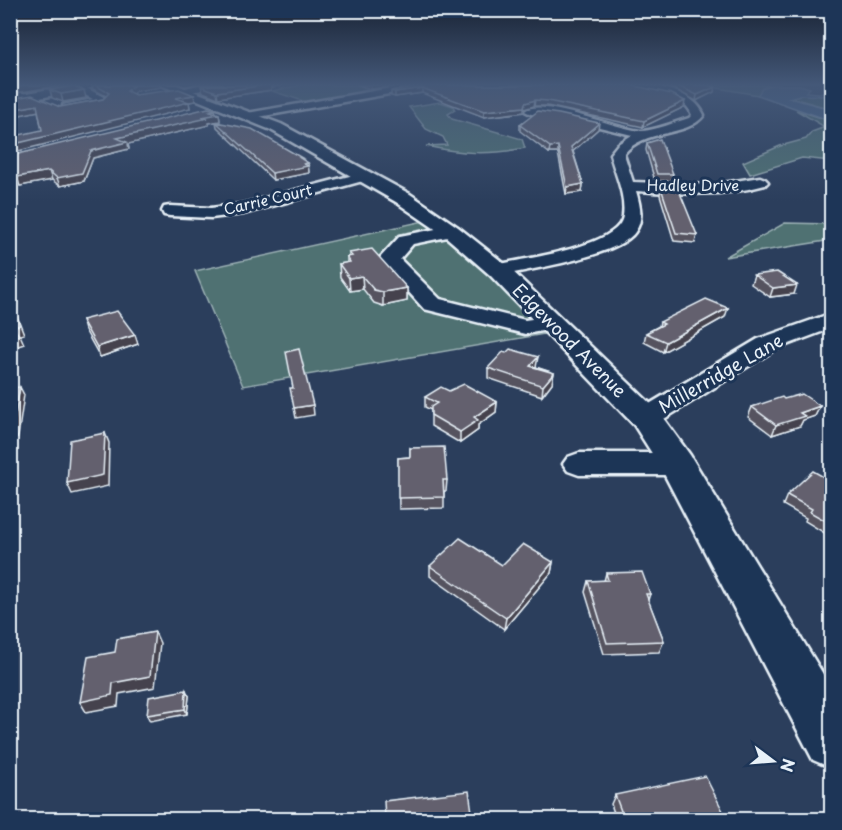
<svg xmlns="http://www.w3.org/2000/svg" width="842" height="830" viewBox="0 0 842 830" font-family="'Playpen Sans',sans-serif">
  <rect width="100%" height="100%" fill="#2b3e5c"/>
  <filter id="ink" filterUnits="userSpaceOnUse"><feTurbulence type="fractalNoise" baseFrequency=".0167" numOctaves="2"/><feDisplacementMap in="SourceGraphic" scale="12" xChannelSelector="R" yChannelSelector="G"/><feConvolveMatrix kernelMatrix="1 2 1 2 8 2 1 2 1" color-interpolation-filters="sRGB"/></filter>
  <g filter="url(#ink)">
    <path fill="#4f7172" stroke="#9cb1b5" stroke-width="1.5" d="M301 85H374L383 89 306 102 272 91Z
      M700 85H772L762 88 758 95Z
      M800 95 831 96V109L789 97Z
      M440 102 453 106 455 110 448 114 452 119 522 139 525 148C489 155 462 154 426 146L447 145 443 137 426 129 409 107Z
      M796 110 831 121V161L802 158 750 174 743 162 780 146 806 139 812 132 825 127Z
      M424 221 466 251 550 333 243 386 195 271Z
      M785 223 831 224V240L725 257Z"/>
    <path fill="#48688e" stroke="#889fb8" stroke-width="1.5" d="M772 85H800L810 88 806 92 831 94V96L800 95 789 98 831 109V121L758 95 762 88Z"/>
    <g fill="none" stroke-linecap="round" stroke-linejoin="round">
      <g stroke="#e8f1f8" stroke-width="5">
        <path id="minor" d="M73 85H81L109 100 104 103 63 109V105L93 99 73 89Z
          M198 85H222L217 88 182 93 177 90Z
          M408 85H428L423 88 247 119 241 116 247 113Z
          M626 85C651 83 693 89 704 115 687 138 644 128 624 154L633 182 711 185 760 177 765 179 768 182 765 185C722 197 680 194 636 191 640 205 644 220 635 232 619 256 527 270 498 276L491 274 488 270 491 266C518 259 619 248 623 216 626 195 615 174 610 154L618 144 632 135 559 117 531 114 525 111C542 97 620 131 643 131 656 130 676 122 689 118L692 115C683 89 644 97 626 85Z
          M10 90 31 95 32 97 27 100 10 96Z
          M365 172 372 176 370 179 243 214 211 218 170 216 164 215 162 211 164 207 170 206 211 208 242 204Z
          M451 226 457 227 460 231 457 235 413 244 400 259 440 299 525 320 551 316 559 318 563 323 559 328 525 334 424 309 379 259 400 236Z
          M832 313V328L776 349 656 424 646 427 636 424 632 418 636 412 758 339Z
          M579 453H677L688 457 693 464 688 471 677 475H579L568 471 563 464 568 457Z"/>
      </g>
      <g stroke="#e8f1f8" stroke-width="5">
        <path id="major" d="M73 85H96L90 88 10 104V96Z
          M161 85H177L281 124 410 194 458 227 506 265 658 411 690 455 832 689V768L813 760 660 466 634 425 490 275 444 235 396 202 271 130Z"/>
      </g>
      <use href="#minor" fill="#1d3557" fill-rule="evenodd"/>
      <use href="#major" fill="#1d3557" fill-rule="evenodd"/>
    </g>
    <path fill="#55535f" stroke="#e8f1f8" stroke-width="1.5" d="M92 85H160L161 87 136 91 133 94 135 95H194L195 101 189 102 190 108 42 130 38 111 10 117V99L60 107 103 99 106 96 93 89Z
      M212 85H285L271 87V90L218 98 203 92 201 86Z
      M357 85H397L371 89Z
      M424 85 684 107 643 127 547 106H534L524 109V112L484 117 422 93 395 97 391 96V91Z
      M657 85H707L715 87 714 92 696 101 671 87Z
      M50 90 86 98 63 102 52 98Z
      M215 110 216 113 219 114 220 121 216 122 303 160 308 163 309 173 273 180 217 127 216 122 209 123V125L128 144 129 149 93 158 84 181 60 186 52 180 20 186 10 180V156Z
      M520 125 598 129 573 151 583 184 582 192 566 194 558 153H549L520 131Z
      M647 143 673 174 671 181H655L646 150Z
      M661 188 697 235 695 243 674 241 660 195Z
      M349 253 407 288V301L383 306 374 303 363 289 350 291 340 277 339 264 347 263V257H349Z
      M754 275 794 294 770 297 751 284Z
      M725 317 663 352 644 342 646 333 659 326 660 322Z
      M82 320 135 335 138 344 100 357 85 330Z
      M536 367 554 373 552 383 542 396 488 378V368Z
      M449 391 497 402 496 412 478 425V430L460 443 431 426V410L425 407V397Z
      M784 399 820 406 815 416 803 420 800 426 772 435 748 417 752 407Z
      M410 448 447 480 446 491H444V508L399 509 398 458 410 457Z
      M831 481 828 486 831 488V537L805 521 806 518 783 505 787 495Z
      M553 562 551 573 504 629 430 576V566L502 565Z
      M606 573 650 594 648 600 664 641 659 652 604 654 585 592 588 581H604Z
      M189 696 187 714 150 721 147 715Z
      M615 795 727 819H616L611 804Z"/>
    <path fill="#45434d" stroke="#e8f1f8" stroke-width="1.5" d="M25 85H62L10 94V87Z
      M134 85H160L161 87 136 91 129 97 127 91Z
      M264 85H285L271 87V90L218 98 217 92Z
      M371 85H397L371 89Z
      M715 87 714 92 696 101 697 95Z
      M422 88V93L395 97V92Z
      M84 90 86 98 63 102 61 94Z
      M194 95 195 101 189 102 190 108 10 153V145L175 98Z
      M535 100 534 106 524 109 525 103Z
      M685 101 684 107 643 127 644 121Z
      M37 105 39 111 10 117V110Z
      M524 107V112L484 117V111Z
      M215 110 216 114H219L220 121 209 123V125L128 144 129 149 93 158 84 181 60 186 57 178 91 151 117 138 202 117 210 111Z
      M599 123 598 129 571 153V147Z
      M558 146V153H549L550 147Z
      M308 163 309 173 273 180 272 173Z
      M49 171 52 180 20 186 17 177Z
      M583 184 582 192 566 194 567 187Z
      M362 276 363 289 350 291 349 278Z
      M797 285 794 294 770 297 773 288Z
      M407 288V301L383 306V292Z
      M728 308 725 317 663 352 666 342Z
      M15 311 24 334 20 335 24 344 10 349V338Z
      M135 335 138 344 100 357 97 347Z
      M538 357 536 367 530 366Z
      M554 373 552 383 542 396 543 386Z
      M20 387 24 395 18 437 10 439V429Z
      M497 402 496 412 478 425V430L460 443V432L474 417Z
      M313 405 314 415 296 418 294 408Z
      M820 406 815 416 803 420 800 426 772 435 776 425 800 413Z
      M105 433 109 443 108 486 72 494 67 483Z
      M553 562 551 573 504 629 506 618Z
      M155 632 160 643 155 687 119 694 118 706 86 712 80 702 113 683Z
      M186 690 189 696 187 714 185 709Z"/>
    <path fill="#63606e" stroke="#e8f1f8" stroke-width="1.5" d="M10 85H25L10 87Z
      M95 85H134L127 91 135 95 179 89 194 95 175 98 189 102 10 145V137L42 130 37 105 10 110V99L32 95 60 107 103 99 109 93Z
      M212 85H264L217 92 201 86Z
      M423 85H631L672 94 685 101 644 121 548 101 535 100 525 103 524 107 484 111 422 88 395 92 391 91Z
      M676 85H707L715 87 697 95Z
      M74 86 84 90 61 94 50 90Z
      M208 108 215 110 210 111 219 114 202 117 208 118 117 138 127 142 91 151 82 173 57 178 49 171 17 177 10 174V156Z
      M538 111 559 114 599 123 571 147 583 184 567 187 558 146 550 147 520 125Z
      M216 122 252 129 302 158H300L308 163 304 164 308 166 272 173Z
      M660 139 673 174H657L647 143Z
      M661 188H678L697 235 676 233Z
      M372 249 407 288 383 292 374 290 362 276 349 278 339 264 350 262 347 257 352 256 349 253Z
      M777 272 797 285 773 288 754 275Z
      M706 299 728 308 666 342 646 333 664 324 660 322Z
      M15 311 20 325 13 327 19 335 10 338V312Z
      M117 311 135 335 97 347 82 320Z
      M299 349 313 405 294 408 290 388H293L286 352Z
      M510 349 538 357 530 366 554 373 543 386 488 368 503 352 506 353Z
      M464 384 497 402 474 417 478 420 460 432 431 415V407L437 403 425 397 441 387 449 391Z
      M20 387 13 428 10 429V388Z
      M802 394 820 406 800 413 805 416 776 425 752 407 782 397 784 399Z
      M105 433 103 475 67 483 70 440Z
      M444 447 447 480H443L444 497 398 498V458L410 457V448Z
      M813 471 831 481 826 485 831 488V524L810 512 812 509 787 495Z
      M460 538 502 565 523 544 553 562 506 618 430 566Z
      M642 572 650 594H646L664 641 607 643 588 581 608 580 606 573Z
      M155 632 150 676 113 683 112 695 80 702 88 657 115 652 117 639Z
      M186 690 185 709 147 715 149 697Z
      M705 776 727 819H624L615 795Z
      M469 791 473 819H385L384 801Z"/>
  </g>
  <linearGradient id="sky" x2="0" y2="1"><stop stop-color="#182233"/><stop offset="0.42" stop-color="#445878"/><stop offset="1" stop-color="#445878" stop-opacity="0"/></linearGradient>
  <rect width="842" height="201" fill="url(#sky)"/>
  <g text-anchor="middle" stroke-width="6" stroke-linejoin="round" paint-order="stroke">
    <g font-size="15" fill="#e8f1f8" stroke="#1d3557">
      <text x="693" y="191">Hadley Drive</text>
      <text transform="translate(268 200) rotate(-13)" y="5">Carrie Court</text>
    </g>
    <g font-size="18" fill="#e8f1f8" stroke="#1d3557">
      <text transform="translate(569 341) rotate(45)" y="6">Edgewood Avenue</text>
      <text transform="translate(721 374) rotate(-30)" y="6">Millerridge Lane</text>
    </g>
  </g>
  <rect width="842" height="830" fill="none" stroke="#1d3557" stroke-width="36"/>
  <rect x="18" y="18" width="806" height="794" fill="none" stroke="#e8f1f8" stroke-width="2" filter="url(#ink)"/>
  <g transform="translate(773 761) rotate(106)" stroke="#1d3557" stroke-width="4.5" paint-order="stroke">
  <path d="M0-4.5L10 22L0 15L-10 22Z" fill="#e8f1f8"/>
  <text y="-9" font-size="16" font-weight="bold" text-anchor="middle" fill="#e8f1f8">N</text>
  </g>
</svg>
